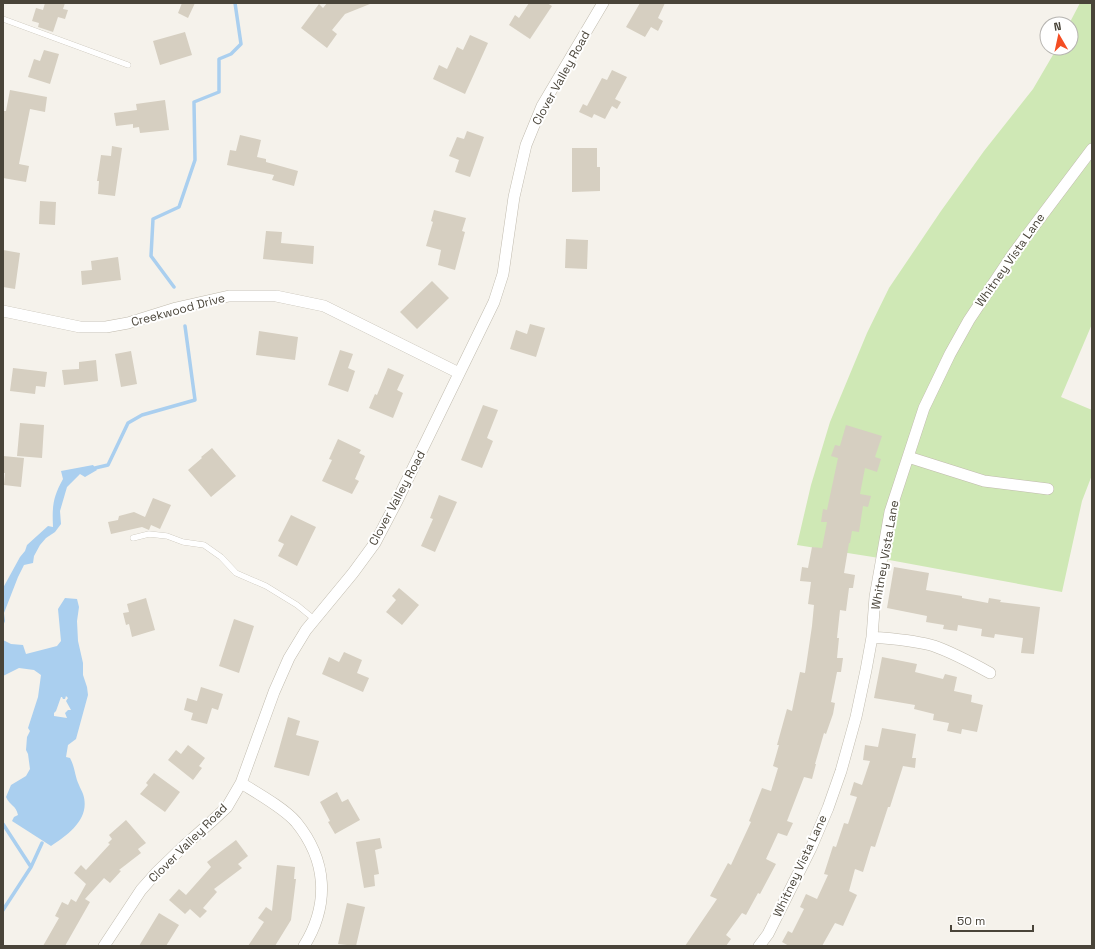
<svg xmlns="http://www.w3.org/2000/svg" width="1095" height="949" viewBox="0 0 1095 949" font-family="'Space Grotesk',sans-serif">
  <rect width="100%" height="100%" fill="#f5f2eb"/>
  <path fill="#cfe8b5" d="M1080 3H1092V324L1061 397 1092 410V475L1082 501 1062 592 873 557 797 545 811 485 830 422 867 333 889 288 941 211 984 151 1033 89 1057 48H1071V24H1069Z"/>
  <path fill="#aacfef" fill-rule="evenodd" d="M93 465 97 470 85 477 80 474 67 487 60 511 61 524 55 532 46 538 40 545 34 556 33 563 24 565 18 577 4 613 5 621 3 626V588L20 557 25 551 27 545 48 526 53 527C52 506 53 497 63 479L61 471Z
    M65 598 77 599 79 607 77 621 78 641 83 663V675L87 687 88 695 76 739 68 745 66 757 70 758C75 767 75 777 79 785 80 788 82 791 83 794 91 818 69 834 51 846L12 821 14 817 18 815C16 805 10 806 6 797L11 785 26 776 30 769 28 754 26 750 27 737 30 731 28 728 38 697 41 675 34 670 19 668 3 676V640L11 644 23 645 26 654 57 646 61 641 58 609ZM66 696 68 698 66 701 71 710H68L65 713 67 718 54 716V713L56 711 61 697H62L63 699H65Z"/>
  <g fill="none" stroke-linecap="round" stroke-linejoin="round">
    <path stroke="#aacfef" stroke-width="3.5" d="M174 287 151 256 153 219 179 207 195 160 194 102 219 92V59L231 54 241 44 235 3
      M95 468 108 465 128 423 142 415 195 400 185 326
      M3 824 31 867 3 910
      M31 867 42 843"/>
  </g>
  <path fill="#d6cfc1" d="M45 3H65L63 9 68 10 65 19 58 17 53 32 38 27 39 23 32 21 36 8 43 10Z
    M182 3H195L188 18 178 13Z
    M327 3 370 4 345 14 332 30 337 34 327 48 301 28 319 4 323 8Z
    M529 3H547L552 6 530 39 509 25 515 15 519 18Z
    M640 3H665L658 18 663 21 658 31 651 27 645 37 626 27Z
    M185 32 192 55 160 65 153 41Z
    M470 35 488 43 465 94 433 79 439 65 447 69 457 47 463 50Z
    M44 50 59 54 50 84 28 77 34 59 40 61Z
    M612 70 627 77 615 99 621 102 617 109 612 106 605 119 594 114 592 118 579 112 583 104 587 106 602 78 607 80Z
    M10 90 47 97 45 112 30 109 19 164 29 166 26 182 3 178V111H6Z
    M165 100 169 130 140 133 139 127 133 128V124L116 126 114 113 137 110 136 104Z
    M467 131 484 137 470 177 455 172 459 160 449 156 457 137 464 139Z
    M240 135 261 140 257 157 266 159V162L298 171 294 186 272 180 274 175 227 165 230 150 236 151Z
    M112 146 122 148 115 196 98 194 99 181H97L101 155 111 156Z
    M572 148H597V167H600V191L572 192Z
    M40 201 56 202 55 225 39 224Z
    M434 210 466 218 462 231 465 232 455 270 438 265 441 250 426 246 433 222 431 221Z
    M266 231 282 232 281 243 314 246 313 264 263 259Z
    M566 239 588 240 587 269 565 268Z
    M3 250 20 253 15 289 3 287Z
    M118 257 121 280 82 285 81 271 92 270 91 261Z
    M432 281 449 298 417 329 400 312Z
    M530 324 545 328 536 357 510 349 516 330 527 334Z
    M259 331 298 337 295 360 256 355Z
    M340 350 353 354 348 368 355 371 348 392 328 385Z
    M131 351 137 384 121 387 115 354Z
    M96 360 98 381 64 385 62 370 79 369V362Z
    M13 368 47 372 45 387 36 386 35 394 10 391Z
    M388 368 404 375 397 390 403 393 393 418 369 408 375 394 377 395Z
    M483 405 498 410 487 438 493 441 482 468 461 460Z
    M20 423 44 425 42 458 17 456Z
    M846 425 882 436 875 457 881 459 877 472 865 468 860 494 871 496 868 507 863 506 859 532 852 531 850 543H849L844 573 855 575 853 588H849L846 611 840 610 837 638H839L837 658H843L841 672H837L831 702 835 703 833 714 826 734 824 733 815 764H816L812 779 804 777 787 821 793 823 787 836 778 833 766 859 776 864 760 894 758 893 746 915 742 913 726 935 731 939 726 946H685L717 899 710 896 728 863 731 865 751 822 749 821 762 788 771 791 778 768 773 766 779 745H777L787 709 792 711 800 672 805 673 812 626 814 605 808 604 811 582 800 581 802 567 808 568 812 547 822 548 827 522H821L823 509 827 510 838 458 831 456 835 445 840 446Z
    M338 439 361 450 359 453 365 456 355 479 359 481 352 494 322 481 332 460 329 459Z
    M212 448 236 476 211 497 188 470 202 458 201 457Z
    M3 456 24 458 21 487 4 485 5 473H3Z
    M439 495 457 502 435 552 421 546 433 519 430 518Z
    M153 498 171 505 160 529 151 525 149 530 142 527 111 534 108 522 118 520 119 516 134 512 145 517Z
    M291 515 316 527 297 566 278 556 284 544 278 541Z
    M894 567 929 573 926 590 962 596V598L988 603 989 598 1001 600 1000 602 1040 607 1034 654 1021 653 1023 638 995 634 994 638 981 636 982 629 958 625 957 631 943 629 944 625 926 622 927 616 887 608Z
    M399 588 419 605 402 625 386 612 396 600 392 596Z
    M146 598 155 630 132 637 129 624 126 625 123 613 129 612 127 604Z
    M234 619 254 626 239 673 219 666Z
    M344 652 362 660 357 673 369 678 363 692 322 674 329 657 339 662Z
    M882 657 917 664 915 672 943 679 945 674 957 677 954 691 972 695 971 702 983 705 977 732 962 729 961 734 947 731 949 723 933 720 934 714 914 709 915 705 874 698Z
    M201 687 223 694 218 710 212 708 207 724 191 720 193 713 184 710 187 698 197 701Z
    M288 717 300 721 296 735 319 741 309 776 274 767Z
    M882 728 916 734 912 758H916L915 768 903 766 890 807H888L875 847 871 846 863 872 855 869 849 891 857 895 843 926 835 923 822 946H789L782 942 788 931 792 933 804 909 800 907 806 894 817 899 828 875 824 874 833 846 836 847 844 823 848 824 857 797 850 795 854 782 862 785 870 761 863 760 865 745 878 747Z
    M188 745 205 758 199 766 202 768 193 780 168 760 176 750 181 754Z
    M154 773 180 792 165 812 140 794 148 785 146 783Z
    M337 792 342 802 348 799 360 820 335 834 328 822 330 821 320 802Z
    M126 820 146 843 138 849 141 853 119 870 121 871 110 883 104 878 85 899 90 902 65 946H43L59 918 55 916 62 902 68 905 71 899 76 902 86 884 74 873 81 865 86 870 110 844 108 843 112 839 109 835Z
    M380 838 382 848 375 850 379 874 374 875 375 886 364 888 356 842Z
    M236 840 248 856 238 864 242 868 214 889 217 892 203 908 207 911 200 918 190 909 185 914 169 900 179 889 186 895 211 867 207 862Z
    M277 865 295 867 294 879H296L291 920 275 946H248L264 922 258 918 266 907 272 911Z
    M347 903 365 907 356 946 338 944Z
    M159 913 179 925 166 946H139Z"/>
  <g fill="none" stroke-linecap="round" stroke-linejoin="round">
    <g stroke="#c0bbae" stroke-width="6">
      <path id="service" d="M3 19 128 65
        M133 538 149 534 167 536 183 542 204 545 221 557 236 573 266 586 297 605 314 619"/>
    </g>
    <g stroke="#c0bbae" stroke-width="12">
      <path id="minor" d="M3 311 80 327H106L128 323 176 308 229 296H276L324 306 459 373
        M908 457 984 481 1048 489
        M872 637C892 639 914 640 934 646 954 653 972 663 990 673
        M241 783C257 793 284 808 296 822 327 860 330 904 304 946
        M104 946 141 890 157 872 185 845 211 822 227 807 241 783 274 692 289 658 306 630 353 573 375 543 396 503 494 302 503 274 514 197 526 145 542 106 603 3
        M759 946 768 934 811 848 828 808 841 771 856 717 866 670 872 637 875 597 890 512 924 408 950 354 969 320 1013 254 1092 149"/>
    </g>
    <use href="#service" stroke="#fff" stroke-width="5.5"/>
    <use href="#minor" stroke="#fff" stroke-width="11"/>
  </g>
  <g text-anchor="middle" stroke-width="4" stroke-linejoin="round" paint-order="stroke">
    <g font-size="12" fill="#494439" stroke="#fff">
      <text transform="translate(561 78) rotate(-61)" y="4">Clover Valley Road</text>
      <text transform="translate(1010 260) rotate(-55)" y="4">Whitney Vista Lane</text>
      <text transform="translate(178 310) rotate(-15)" y="4">Creekwood Drive</text>
      <text transform="translate(397 498) rotate(-62)" y="4">Clover Valley Road</text>
      <text transform="translate(885 555) rotate(-80)" y="4">Whitney Vista Lane</text>
      <text transform="translate(188 843) rotate(-45)" y="4">Clover Valley Road</text>
      <text transform="translate(800 866) rotate(-65)" y="4">Whitney Vista Lane</text>
    </g>
  </g>
  <rect width="1095" height="949" fill="none" stroke="#494439" stroke-width="8"/>
  <g transform="translate(1059 36) rotate(351)"><circle r="19" fill="#ffffff" stroke="#b6b4b0"/>
  <path d="M0-3L7 15L0 10L-7 15Z" fill="#f44d23"/>
  <text y="-6" font-size="11" font-weight="bold" text-anchor="middle" fill="#494439">N</text>
  </g>
  <path d="M951 925v6h82v-6" fill="none" stroke="#494439" stroke-width="2"/>
  <text x="957" y="925" font-size="12" fill="#494439" stroke="#ffffff" stroke-width="3" paint-order="stroke">50 m</text>
</svg>
